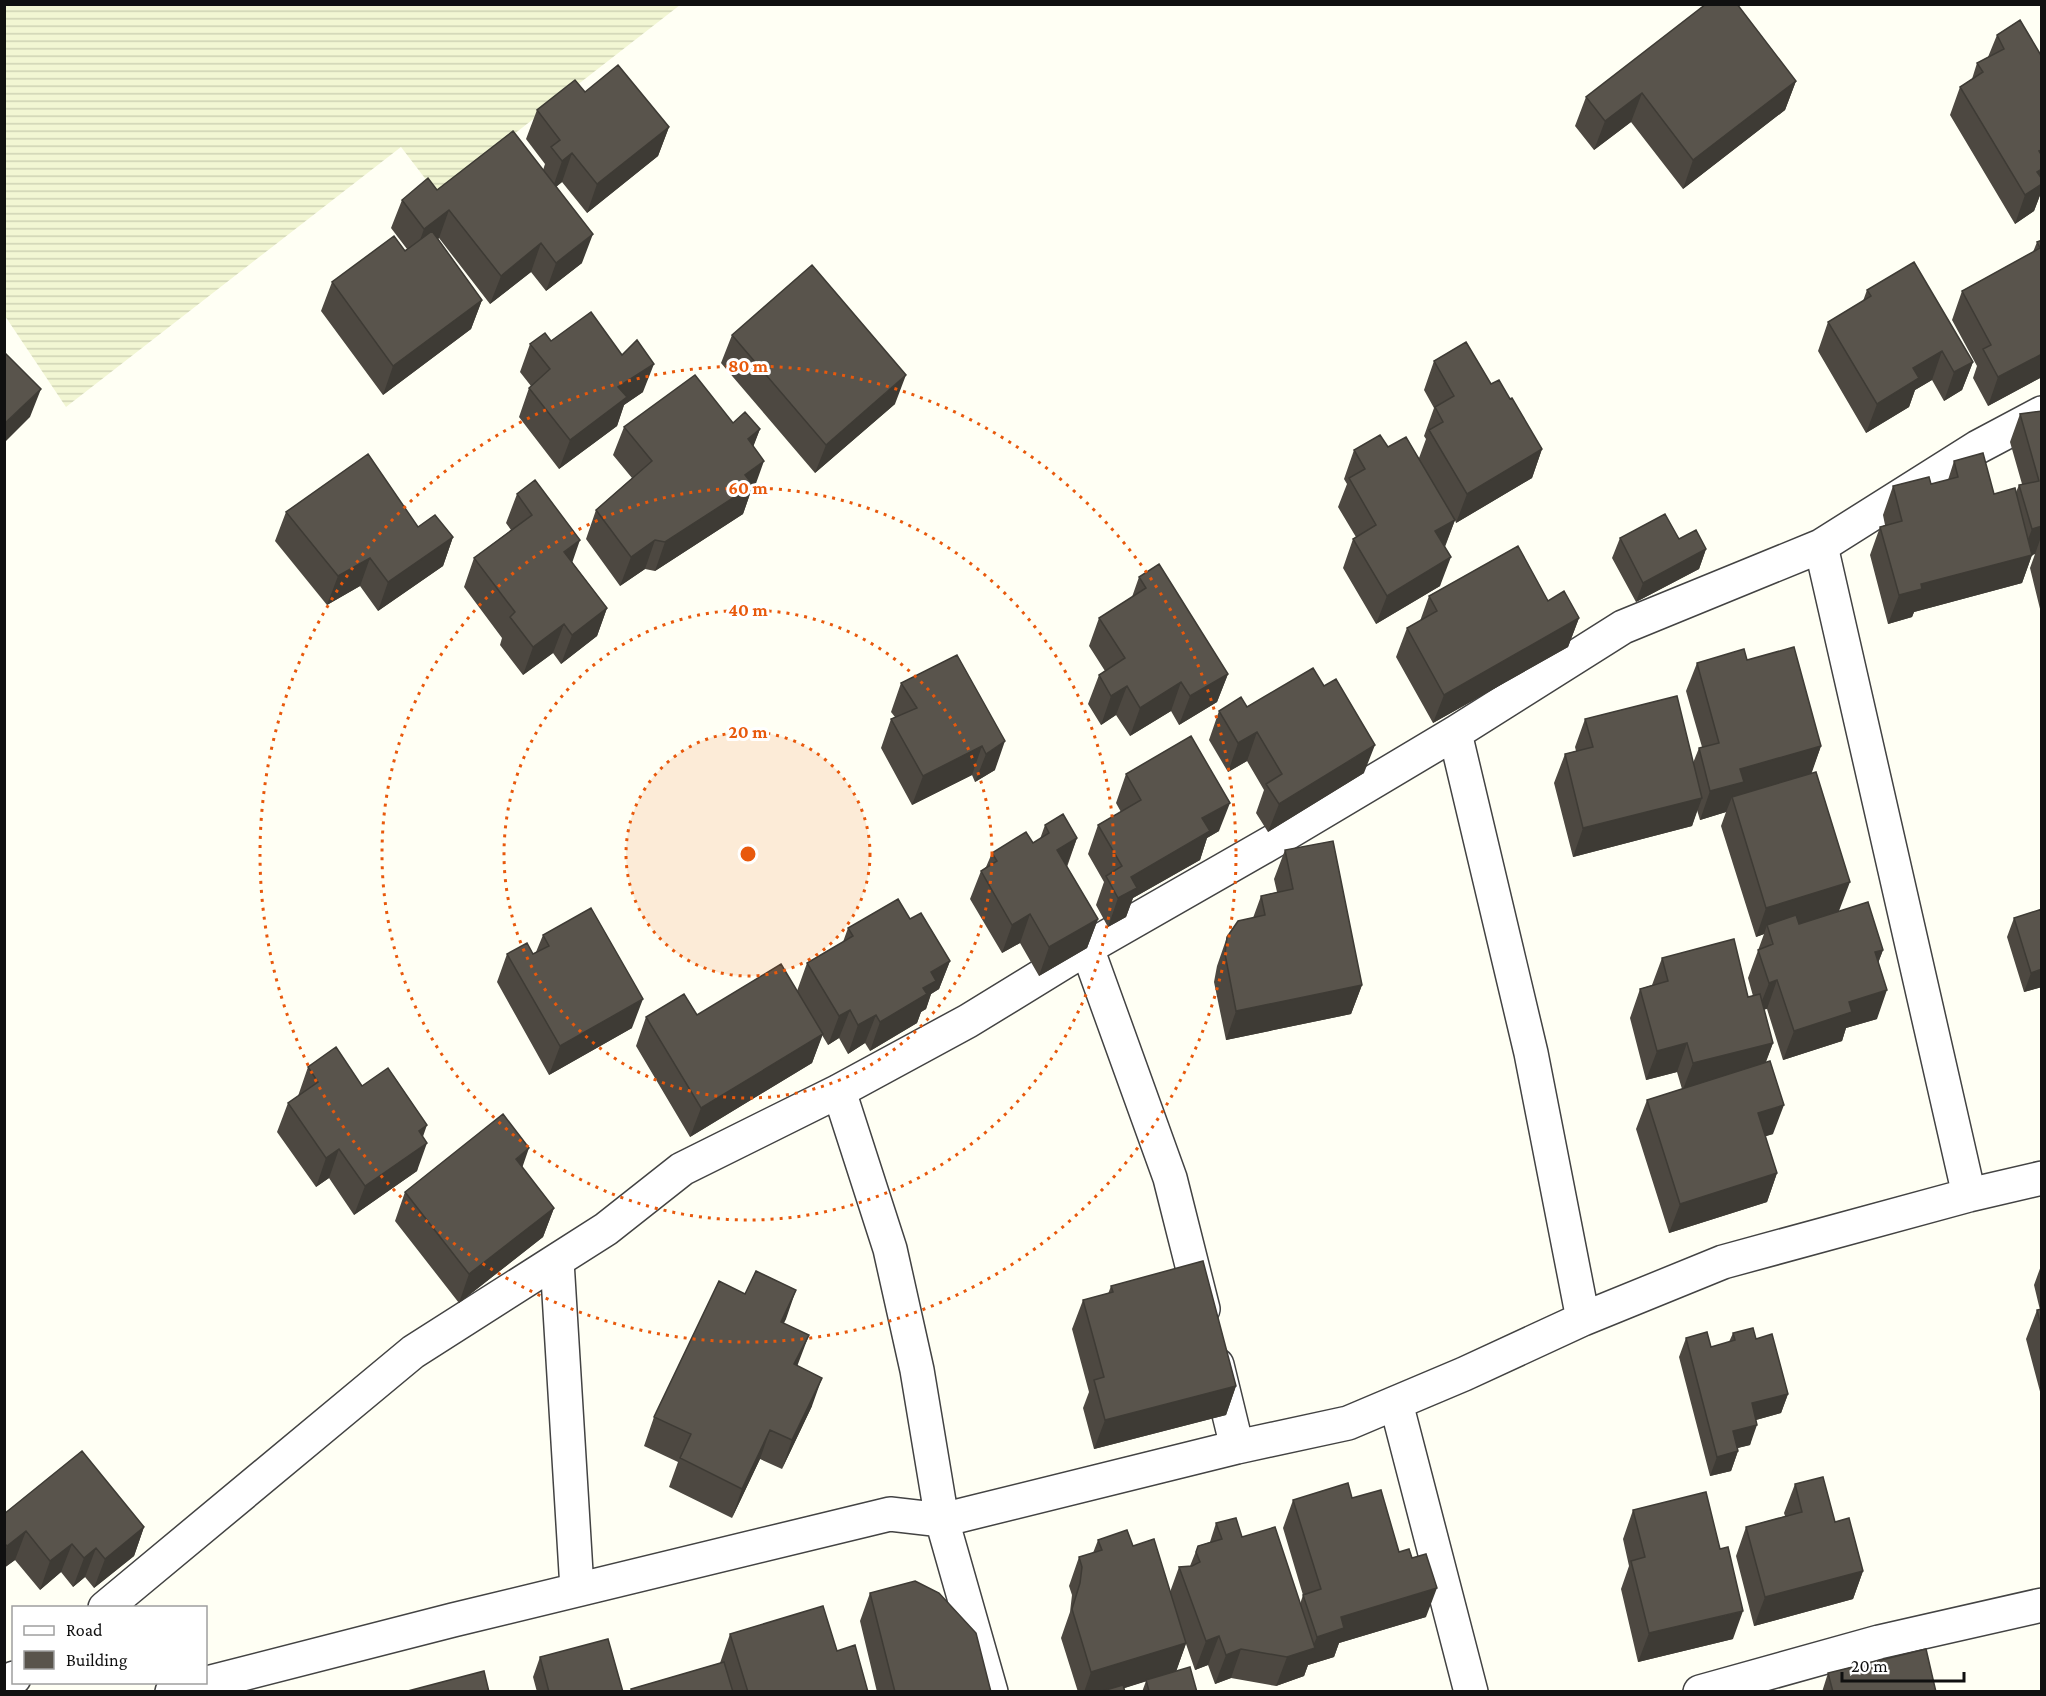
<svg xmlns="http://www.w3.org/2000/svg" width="2046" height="1696" viewBox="0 0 2046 1696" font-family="'Crimson Pro',serif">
  <defs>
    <pattern id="farmland-rules" width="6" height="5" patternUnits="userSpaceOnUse" patternTransform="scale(1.5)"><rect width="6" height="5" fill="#f2f6d3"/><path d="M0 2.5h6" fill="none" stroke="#ced2b4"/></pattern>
  </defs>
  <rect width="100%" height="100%" fill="#fffff4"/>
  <path fill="url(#farmland-rules)" d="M4 5H680L437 194 401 147 66 407 5 316Z"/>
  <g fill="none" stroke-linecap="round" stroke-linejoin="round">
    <g stroke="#434343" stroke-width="36">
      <path id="street" d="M1821 546 1969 1195
        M1455 733 1531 1053 1583 1319
        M1087 948 1170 1178 1203 1309
        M839 1091 890 1249 917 1370 942 1520 991 1692
        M557 1261 577 1589
        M1217 1365 1237 1447
        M1396 1403 1471 1692
        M105 1608 413 1352 606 1229 682 1169 839 1091 968 1021 1087 948 1279 838 1455 733 1623 627 1821 546 1978 447 2042 413
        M4 1685 14 1678
        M172 1692 453 1620 890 1514 942 1520 1237 1447 1348 1423 1464 1374 1583 1319 1723 1262 1969 1195 2042 1178
        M1700 1692 1879 1642 2042 1605"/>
    </g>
    <use href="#street" stroke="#fff" stroke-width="33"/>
  </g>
  <path fill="#4d4841" d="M2020 20 2042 190 2034 211 2015 224 1950 115 1960 87 1972 79 1977 63 1988 57 1997 35Z
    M1796 81 1785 110 1683 189 1631 122 1594 150 1575 126 1586 97Z
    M585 92 669 127 658 156 587 213 562 182 556 187 582 263 546 291 531 272 490 304 439 238 438 239 482 300 471 329 383 395 321 311 332 282 407 249 391 228 402 200 437 190 543 170 545 164 526 139 537 110Z
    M2042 240V377L1988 406 1973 378 1977 366 1952 320 1962 291 2033 252 2037 242Z
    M1867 290 1973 362 1962 390 1944 401 1932 380 1915 390 1909 407 1866 433 1818 351 1828 322 1863 301Z
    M732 335 895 404 815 473 721 363Z
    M551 341 643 392 624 405 617 426 559 469 519 417 529 388 531 386 520 372 530 344Z
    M1434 361 1491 384 1510 399 1542 449 1532 478 1456 523 1455 520 1445 547 1440 586 1376 624 1343 568 1353 539 1356 537 1338 507 1347 484 1344 479 1354 450 1388 447 1419 458 1426 439 1424 436 1434 408 1424 390Z
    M2042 411V617L2030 568 2035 554 2032 555 2022 583 1914 612 1912 617 1888 624 1870 555 1880 527 1885 525 1883 515 1893 486 1931 484 1948 480 1954 461 1994 494 2016 492 2019 485 2022 484 2010 442 2020 414Z
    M733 423 760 429 753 446 754 489 751 491 743 514 655 571 645 569 620 586 586 539 596 510 632 478 613 455 624 427Z
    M517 494 572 562 607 608 597 636 561 664 553 653 523 675 500 645 502 638 464 587 474 558 511 530 506 523Z
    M286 512 418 527 453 537 443 566 378 611 360 586 327 605 275 541Z
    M1620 538 1679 539 1706 549 1699 569 1636 602 1612 558Z
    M1139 577 1228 674 1217 702 1179 725 1171 711 1130 736 1116 715 1101 725 1088 704 1099 675 1105 671 1089 646 1099 618 1132 597Z
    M1429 596 1579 618 1568 647 1433 723 1396 657 1407 628 1420 621Z
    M957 655 995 770 975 782 972 775 912 805 881 748 891 719 895 717 891 712 901 683Z
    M1747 660 1821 746 1811 773 1839 911 1883 950 1878 963 1877 1019 1846 1028 1842 1041 1783 1060 1767 1009H1764L1773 1043 1766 1062 1773 1134 1765 1136 1777 1173 1767 1202 1669 1233 1636 1129 1647 1100 1682 1089 1677 1072 1646 1080 1630 1018 1640 989 1652 985 1662 958 1748 997 1753 996 1748 978 1764 934 1756 937 1721 826 1726 812 1700 820 1697 810 1692 826 1573 857 1554 783 1565 754 1576 751 1575 747 1585 719 1693 763 1699 748 1702 747 1686 691 1697 663Z
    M1247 707 1364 773 1268 832 1256 813 1264 790 1247 761 1228 772 1209 740 1219 711Z
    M1126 774 1219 831 1207 838 1200 860 1133 898 1126 917 1108 927 1096 905 1104 882 1088 854 1098 825 1121 812 1116 803Z
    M1045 825 1077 838 1067 867 1098 919 1087 948 1039 976 1020 943 1002 953 970 899 981 871 986 867 992 853 1033 843 1040 839Z
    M1285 850 1362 985 1351 1014 1226 1040 1214 982 1217 966 1227 937 1253 918 1261 896 1277 892 1274 879Z
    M2014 918 2042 987 2024 992 2007 937Z
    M910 919 950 961 939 989 931 994 926 1009 921 1012 917 1023 870 1051 865 1043 848 1054 839 1038 828 1045 822 1035 812 1063 690 1137 636 1046 646 1017 697 1015 797 991 807 963 843 942 848 928Z
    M543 935 632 1028 549 1075 497 982 507 954H533L536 952Z
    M308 1067 423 1137 417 1171 354 1215 329 1178 316 1187 277 1132 288 1103 298 1096Z
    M405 1192 554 1208 543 1237 459 1303 395 1221Z
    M2042 1263V1399L2026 1339 2037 1310H2040L2034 1285Z
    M1111 1286 1236 1386 1226 1415 1094 1449 1083 1408 1089 1392 1072 1329 1083 1300 1108 1294Z
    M786 1319 783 1323 812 1406 782 1469 760 1459 732 1518 669 1487 678 1462 644 1446 654 1417Z
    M1733 1333 1756 1339 1788 1394 1781 1413 1756 1420 1750 1445 1737 1448 1738 1451 1731 1471 1710 1476 1679 1357 1686 1338 1711 1347 1729 1342Z
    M1795 1484 1835 1522 1863 1571 1853 1599 1754 1626 1736 1556 1746 1527 1785 1516 1784 1513Z
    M1352 1498 1399 1552 1426 1617 1339 1643 1334 1657 1308 1665 1304 1676 1276 1686 1231 1678 1215 1684 1208 1665 1195 1670 1186 1644 1176 1671 1197 1692H1142L1146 1681 1124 1688 1125 1692H1078L1061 1638 1070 1612 1072 1595 1069 1586 1079 1557 1093 1553 1098 1540 1133 1546 1170 1592 1179 1567 1190 1566 1198 1546 1210 1542 1216 1523 1242 1537 1300 1604 1303 1595 1283 1528 1293 1500Z
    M1633 1510 1733 1639 1638 1662 1621 1589 1629 1566 1623 1539Z
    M4 1514 144 1527 134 1556 94 1588 85 1577 73 1587 61 1572 40 1590 15 1560 4 1568Z
    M870 1593 991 1692H877L860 1621Z
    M730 1634 837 1651 868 1692H630L631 1689 720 1663Z
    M540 1657 623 1692H537L533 1677Z
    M1828 1673 1936 1692H1822Z"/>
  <path fill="#3e3b35" d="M1796 81 1785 110 1683 189 1693 160Z
    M1642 93 1631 122 1594 150 1605 121Z
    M669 127 658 156 587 213 597 184Z
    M2042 150V190L2034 211 2015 224 2025 195 2039 151Z
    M572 153 562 182 552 190 562 161Z
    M449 210 439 238 414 257 424 229Z
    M593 234 582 263 546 291 556 263Z
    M541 243 531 272 490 304 501 276Z
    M482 300 471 329 383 395 393 366Z
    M1942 351 1932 380 1915 390 1909 407 1866 433 1877 404 1913 368Z
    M2042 354V377L1988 406 1998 377Z
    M1973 362 1962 390 1944 401 1954 372Z
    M654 364 643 392 624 405 617 426 559 469 570 440 618 387Z
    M906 375 895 404 815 473 826 445Z
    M41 389 30 417 4 443V424Z
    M760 429 749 458 748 439Z
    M1542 449 1532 478 1456 523 1467 494Z
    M764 461 754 489 751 491 743 514 655 571 665 542 745 475Z
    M1455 520 1444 548 1435 531Z
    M2042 526V546L2040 540 2035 554 2032 555 2022 583 1914 612 1912 617 1888 624 1899 595 1921 584 2021 557 2032 529Z
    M453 537 443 566 378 611 388 582Z
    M580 540 570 569 564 552Z
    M655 540 645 569 620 586 631 557Z
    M1706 549 1699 569 1636 602 1643 583Z
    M1451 557 1440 586 1376 624 1387 596Z
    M370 558 360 586 327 605 338 576Z
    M607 608 597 636 561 664 572 635Z
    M1579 618 1568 647 1433 723 1444 695Z
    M564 624 553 653 523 675 533 647Z
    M1228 674 1217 702 1179 725 1190 696Z
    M1181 682 1171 711 1130 736 1140 708Z
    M1127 686 1116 715 1101 725 1111 696Z
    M1257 732 1247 761 1228 772 1238 743Z
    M1005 741 995 770 975 782 986 754Z
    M1375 745 1364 773 1268 832 1279 804Z
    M982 746 972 775 912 805 923 776Z
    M1821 746 1811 775 1732 797 1726 812 1700 820 1710 791 1740 769Z
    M1702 798 1692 826 1573 857 1583 828Z
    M1230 803 1219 831 1207 838 1200 860 1133 898 1126 917 1108 927 1118 898 1131 877 1202 818Z
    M1077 838 1066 867 1057 850Z
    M1850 882 1839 911 1770 933 1767 925 1764 934 1756 937 1766 908Z
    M1030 914 1020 943 1002 953 1012 925Z
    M1098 919 1087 948 1039 976 1049 947Z
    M1883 950 1872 979 1875 952Z
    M950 961 939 989 931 994 926 1009 921 1012 917 1023 870 1051 880 1022 931 972Z
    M2042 969V987L2024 992 2031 973Z
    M1777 980 1767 1009 1758 1011 1769 983Z
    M1362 985 1351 1014 1226 1040 1236 1011Z
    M1887 990 1877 1019 1846 1028 1842 1041 1783 1060 1794 1031 1849 1002Z
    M643 999 632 1028 549 1075 560 1046Z
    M850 1010 839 1038 828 1045 839 1016Z
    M876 1015 865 1043 848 1054 858 1025Z
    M823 1034 812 1063 690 1137 701 1108Z
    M1687 1043 1677 1072 1646 1080 1657 1051Z
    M1773 1043 1762 1071 1682 1092 1693 1063Z
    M1784 1105 1773 1134 1748 1142 1758 1113Z
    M427 1125 419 1148 427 1143 417 1171 354 1215 365 1186 419 1131Z
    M529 1148 519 1177 516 1159Z
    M339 1149 329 1178 316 1187 326 1158Z
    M1777 1173 1767 1202 1669 1233 1680 1204Z
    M554 1208 543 1237 459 1303 469 1274Z
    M796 1290 786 1319 770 1351 781 1322Z
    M809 1335 798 1364 784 1393 794 1364Z
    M822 1378 812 1406 782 1469 792 1440Z
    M1236 1386 1226 1415 1094 1449 1105 1420Z
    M1788 1394 1781 1413 1745 1423 1752 1403Z
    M1757 1425 1750 1445 1726 1451 1733 1431Z
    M770 1430 760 1459 732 1518 742 1489Z
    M1738 1451 1731 1471 1710 1476 1717 1457Z
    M144 1527 134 1556 94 1588 105 1559Z
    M26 1531 15 1560 4 1568V1553L7 1546Z
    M72 1544 61 1572 40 1590 50 1561Z
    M96 1548 85 1577 73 1587 84 1558Z
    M1863 1571 1853 1599 1754 1626 1765 1597Z
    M1437 1588 1426 1617 1339 1643 1334 1657 1308 1665 1304 1676 1276 1686 1287 1657 1312 1648 1317 1637 1341 1617Z
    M1743 1611 1733 1639 1638 1662 1649 1633Z
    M1219 1636 1208 1665 1195 1670 1206 1641Z
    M1186 1643 1176 1672 1112 1692H1084L1091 1672Z
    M1241 1649 1231 1678 1215 1684 1226 1655Z"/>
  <path fill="#59544c" stroke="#3e3b35" stroke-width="1.5" d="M1706 4H1737L1796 81 1693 160 1642 93 1605 121 1586 97Z
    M2020 20 2042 57V150L2039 151 2042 156V169L2037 172 2042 179V184L2025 195 1960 87 1983 72 1977 63 2004 49 1997 35Z
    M618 65 669 127 597 184 572 153 562 161 551 147 560 140 537 110 575 80 585 92Z
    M513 131 593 234 556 263 541 243 501 276 449 210 424 229 402 200 428 178 437 190Z
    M432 231 482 300 393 366 332 282 394 236 405 251Z
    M2042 240V354L1998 377 1983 349 1991 345 1962 291 2040 248 2037 242Z
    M1914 262 1973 362 1954 372 1942 351 1913 368 1919 378 1877 404 1828 322 1871 296 1867 290Z
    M812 265 906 375 826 445 732 335Z
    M591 312 622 355 637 340 654 364 618 387 627 397 570 440 529 388 550 369 530 344 545 333 551 341Z
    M1466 342 1491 384 1499 380 1510 399 1512 398 1542 449 1467 494 1429 430 1443 422 1435 407 1454 396 1434 361Z
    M4 352 41 389 4 424Z
    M695 375 733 423 745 412 760 429 748 439 764 461 745 475 753 485 665 542 655 540 631 557 596 510 652 461 624 427Z
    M2042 411V526L2032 529 2019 485 2039 481 2020 414Z
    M1380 435 1388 447 1406 437 1455 520 1435 531 1451 557 1387 596 1353 539 1376 525 1349 478 1365 469 1354 450Z
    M1983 453 1994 494 2015 488 2032 555 1921 584 1922 589 1899 595 1880 527 1902 521 1893 486 1929 477 1931 484 1958 477 1954 461Z
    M368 454 418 527 435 515 453 537 388 582 370 558 338 576 286 512Z
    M535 480 580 540 564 552 607 608 572 635 564 624 533 647 510 617 515 612 474 558 532 515 517 494Z
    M1665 514 1679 539 1696 530 1706 549 1643 583 1620 538Z
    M1518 546 1548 601 1564 591 1579 618 1444 695 1407 628 1437 611 1429 596Z
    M1159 564 1228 674 1190 696 1181 682 1140 708 1127 686 1111 696 1099 675 1125 658 1099 618 1146 588 1139 577Z
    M1794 647 1821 746 1740 769 1744 782 1710 791 1699 748 1719 743 1697 663 1744 649 1747 660Z
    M957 655 1005 741 986 754 982 746 923 776 891 719 917 708 901 683Z
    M1313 668 1324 686 1336 679 1375 745 1279 804 1266 784 1282 774 1257 732 1238 743 1219 711 1241 697 1247 707Z
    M1677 696 1702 798 1583 828 1565 754 1593 747 1585 719Z
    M1191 736 1230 803 1202 818 1210 831 1131 877 1137 888 1118 898 1106 876 1122 866 1098 825 1141 800 1126 774Z
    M1816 772 1850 882 1766 908 1732 797Z
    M1063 814 1077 838 1057 850 1098 919 1049 947 1030 914 1012 925 981 871 997 861 992 853 1026 832 1033 843 1049 833 1045 825Z
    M1333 841 1362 985 1236 1011 1225 954 1227 937 1238 921 1265 915 1261 896 1293 889 1285 850Z
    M898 899 910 919 921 913 950 961 931 972 936 981 923 988 927 994 880 1022 876 1015 858 1025 850 1010 839 1016 807 963 853 936 848 928Z
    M1868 902 1883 950 1875 952 1887 990 1849 1002 1852 1012 1794 1031 1777 980 1769 983 1758 950 1773 944 1767 925 1796 915 1799 924Z
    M591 908 643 999 560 1046 507 954 527 943 533 954 549 946 543 935Z
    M2042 909V969L2031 973 2014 918Z
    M1734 939 1748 997 1760 994 1773 1043 1693 1063 1687 1043 1657 1051 1640 989 1668 981 1662 958Z
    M781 964 823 1034 701 1108 646 1017 684 994 697 1015Z
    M336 1047 362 1086 388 1068 427 1125 419 1131 427 1143 365 1186 339 1149 326 1158 288 1103 318 1082 308 1067Z
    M1770 1061 1784 1105 1758 1113 1777 1173 1680 1204 1647 1100Z
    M503 1114 529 1148 516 1159 554 1208 469 1274 405 1192Z
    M1203 1261 1236 1386 1105 1420 1094 1380 1104 1377 1083 1300 1113 1292 1111 1286Z
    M756 1271 796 1290 781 1322 809 1335 794 1364 822 1378 792 1440 770 1430 742 1489 680 1458 691 1434 654 1417 719 1281 745 1294Z
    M2042 1309V1329L2037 1310Z
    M1753 1328 1756 1339 1772 1334 1788 1394 1752 1403 1757 1425 1733 1431 1738 1451 1717 1457 1686 1338 1707 1332 1711 1347 1735 1340 1733 1333Z
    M82 1451 144 1527 105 1559 96 1548 84 1558 72 1544 50 1561 26 1531 7 1546 4 1543V1514Z
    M1823 1477 1835 1522 1849 1518 1863 1571 1765 1597 1746 1527 1802 1512 1795 1484Z
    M1348 1483 1352 1498 1381 1490 1399 1552 1409 1549 1412 1558 1426 1554 1437 1588 1341 1617 1344 1628 1317 1637 1303 1595 1321 1589 1293 1500Z
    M1706 1492 1720 1549 1728 1547 1743 1611 1649 1633 1631 1561 1645 1557 1633 1510Z
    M1236 1518 1242 1537 1275 1527 1315 1648 1287 1657 1241 1649 1226 1655 1219 1636 1206 1641 1179 1567 1192 1566 1200 1562 1196 1552 1198 1546 1222 1539 1216 1523Z
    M1127 1530 1133 1546 1154 1539 1186 1643 1091 1672 1072 1609 1080 1583 1082 1567 1079 1557 1102 1550 1098 1540Z
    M915 1581 939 1593 976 1633 991 1692H895L870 1593Z
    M823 1606 837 1651 855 1645 868 1692H748L730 1634Z
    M608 1639 623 1692H549L540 1657Z
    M1926 1649 1936 1692H1833L1828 1673Z
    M724 1662 733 1692H632L631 1689Z
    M1190 1667 1197 1692H1147L1149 1691 1146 1680Z
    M484 1671 489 1692H404Z
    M1123 1685 1125 1692H1099Z"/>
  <circle cx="748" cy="854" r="122" fill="#e8590c" fill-opacity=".12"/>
  <g fill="none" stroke="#e8590c" stroke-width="3" stroke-dasharray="3 6">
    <circle cx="748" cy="854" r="122"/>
    <circle cx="748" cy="854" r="244"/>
    <circle cx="748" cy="854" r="366"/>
    <circle cx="748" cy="854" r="488"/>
  </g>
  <circle cx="748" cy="854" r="9" fill="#e8590c" stroke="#fff" stroke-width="3"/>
  <g font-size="18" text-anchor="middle" font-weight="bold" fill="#e8590c" stroke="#fff" stroke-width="6" stroke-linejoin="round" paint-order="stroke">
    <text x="748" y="372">80 m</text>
    <text x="748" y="494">60 m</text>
    <text x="748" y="616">40 m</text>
    <text x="748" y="738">20 m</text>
  </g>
  <rect width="2046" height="1696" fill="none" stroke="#101010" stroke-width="12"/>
  <rect x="12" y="1606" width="195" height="78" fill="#ffffff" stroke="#9f9f9f" stroke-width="1.5"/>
  <rect x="24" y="1626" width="30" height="9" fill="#ffffff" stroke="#9f9f9f" stroke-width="1.5"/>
  <text x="66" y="1636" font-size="18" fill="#101010">Road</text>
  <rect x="24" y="1651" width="30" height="18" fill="#59544c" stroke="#9f9f9f" stroke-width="1.5"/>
  <text x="66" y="1666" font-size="18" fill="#101010">Building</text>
  <path d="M1842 1672v9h122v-9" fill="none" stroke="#101010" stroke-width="3"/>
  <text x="1851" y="1672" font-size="18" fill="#101010" stroke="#ffffff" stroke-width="4.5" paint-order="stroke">20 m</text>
</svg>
